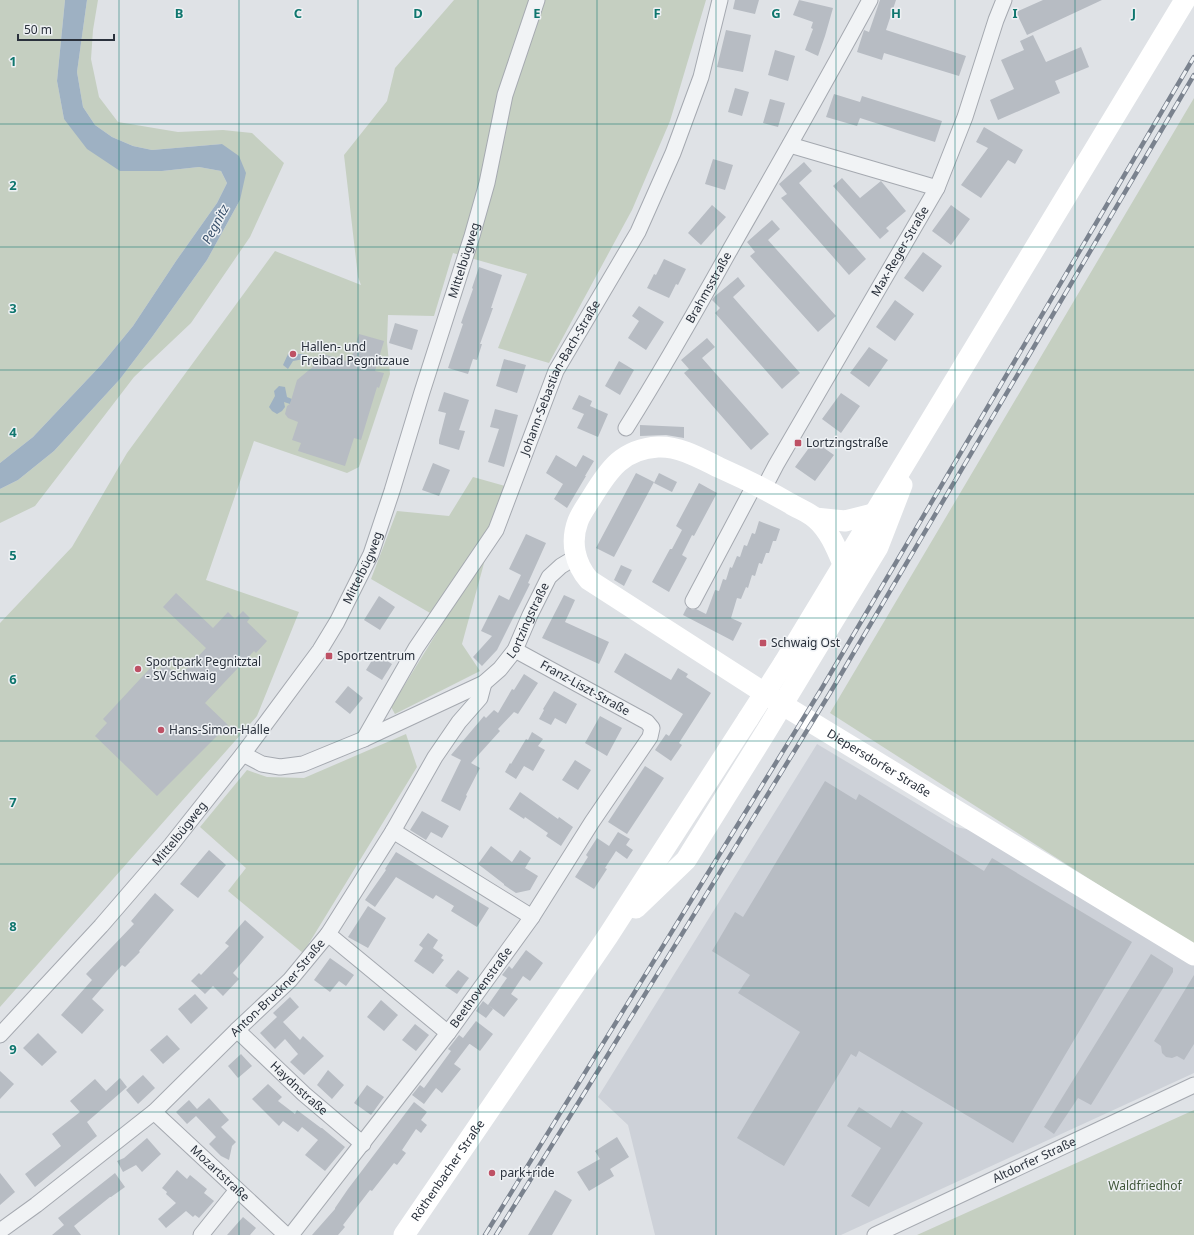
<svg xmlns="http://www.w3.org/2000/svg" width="1194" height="1235" viewBox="0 0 1194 1235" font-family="'Noto Sans',sans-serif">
  <rect width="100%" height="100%" fill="#dfe2e6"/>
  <path fill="#cdd1d8" d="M817 744 956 827 981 832 1194 964V1073L841 1235H655L628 1125 598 1097Z"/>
  <path fill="#c5cfc1" d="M0 0H65L57 81 64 119 162 171 199 167 221 171 227 183 217 203 176 261 133 326 101 365 33 437 0 463Z
    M87 0H98L93 30 91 59 99 97 118 122 178 132 223 130 252 133 284 163 250 237 191 323 134 377 35 506 0 523V489L18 480 54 451 120 379 152 337 207 260 240 200 222 144 152 150 133 146 112 137 95 125 83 107 77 72Z
    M454 0H706L670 121 632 210 549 363 498 348 527 274 453 253 434 316 388 315 387 342 390 374 359 467 347 473 254 441 206 580 299 612 257 716 0 1007V623L72 547 127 453 275 251 361 285 358 277 344 155 387 101 395 68Z
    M1194 98V946L830 713Z
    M473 477 505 486 462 644 480 671 395 714 391 707 444 621 371 579 397 511 449 516Z
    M406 734 417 767 303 953 228 891 246 868 200 827 247 770 267 777 304 778Z
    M1194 1110V1235H917Z"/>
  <path fill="#9eb1c3" d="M65 0H87L77 72 83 107 95 125 112 137 133 146 152 150 222 144 239 156 246 173 240 200 207 260 152 337 120 379 54 451 18 480 0 489V463L33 437 101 365 133 326 176 261 217 203 227 183 221 171 199 167 162 171H120L87 149 64 119 57 81Z
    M288 354H304V359L293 361 288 369 283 365Z
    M279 386 285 387 287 397 292 399 290 404 284 402 285 407 282 411 277 414 272 411 269 407 275 396 274 391Z"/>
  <path fill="#b7bcc3" d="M735 0H759L755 14 733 9Z
    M799 0 833 8 825 36 818 56 805 50 813 29 811 28 813 22 793 15Z
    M880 0H896L886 30 966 56 959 76 884 53 882 60 857 52 864 30 869 32Z
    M1043 0H1102L1027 35 1016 12Z
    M726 30 751 35 743 72 717 67Z
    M1033 35 1046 62 1081 47 1089 67 1055 81 1060 93 998 120 990 100 1014 89 1001 60 1024 50 1020 41Z
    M775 50 795 56 788 81 768 75Z
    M735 88 749 92 742 116 728 112Z
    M834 94 860 102 862 96 942 121 935 142 860 118 857 126 826 117Z
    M770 99 785 103 778 127 763 123Z
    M984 127 1023 150 1015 164 1008 160 981 198 961 185 988 148 976 142Z
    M713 159 733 165 725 190 705 184Z
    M804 162 812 171 799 183 866 259 849 275 781 198 787 194 779 184Z
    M842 178 860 198 881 181 906 211 886 228 889 231 880 239 833 186Z
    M712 205 726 217 701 245 688 233Z
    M951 205 970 219 951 245 932 231Z
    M772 220 780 229 768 240 836 316 818 332 750 256 755 252 747 242Z
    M923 252 942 266 923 292 904 278Z
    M664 259 686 269 678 285 676 284 669 298 647 288 654 274 656 275Z
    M479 267 502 275 491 308H493L480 344H482L477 360 473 359 468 374 448 368 463 324 461 323 473 289 472 288Z
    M738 277 745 286 733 297 800 373 782 389 715 313 720 308 712 300 714 297Z
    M895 300 914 314 895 341 876 327Z
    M639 306 664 322 646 350 628 338 639 321 632 316Z
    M395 323 418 330 412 350 389 343Z
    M359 334 384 341 375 371 384 373 379 388 377 387 361 440 354 438 345 466 298 451 301 443 292 440 298 422 288 418 285 414 287 406 290 404 297 380 315 365 317 359 321 360 323 354 350 362Z
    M707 338 715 347 702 358 769 434 751 450 684 373 689 369 681 360Z
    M869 347 888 360 869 387 850 373Z
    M504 359 526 365 517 393 496 386Z
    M619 361 634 370 620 395 605 386Z
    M444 392 469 400 459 430 465 431 459 450 439 444V440L446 413 438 411Z
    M841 393 860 406 841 433 822 419Z
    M579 395 592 401 590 406 608 414 598 437 577 428 584 414 572 409Z
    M495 409 518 415 504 467 488 462 499 429 490 427Z
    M640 425 684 427V438L666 435 640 436Z
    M814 441 834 455 815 481 795 467Z
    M556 455 576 467 583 455 594 461 585 476H586L567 508 554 499 563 484 546 473Z
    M433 463 450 470 439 496 422 490Z
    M636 473 654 482 614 557 596 548Z
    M659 473 677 482 672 492 654 483Z
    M699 483 717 493 694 536 692 535 682 555 687 558 669 592 652 582 670 549H672L682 530 676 526Z
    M759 521 780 529 776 541H773L769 553H766L762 564 759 563 755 576 752 575 748 588 746 587 741 599 737 598 731 618 742 623 733 641 683 615 687 607 693 610 696 609 706 614 715 590 719 591 723 579 726 580 730 567 732 568 737 556 740 557 744 545 747 546 752 533 755 534Z
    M526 534 546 543 528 583 530 584 497 650 482 666 473 657 492 636 481 631 499 595 509 600 521 575 509 569Z
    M621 565 632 570 624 586 614 580Z
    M176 593 213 628 228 612 235 619 243 611 250 618 247 622 267 641 256 653 254 651 205 703 228 725 157 796 95 736 107 723 103 719 153 665 158 671 165 664 179 677 206 648 163 607Z
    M564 595 575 600 565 622 609 642 599 664 542 638Z
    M379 596 395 607 380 630 364 620Z
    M625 653 671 680 678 668 688 674 686 677 711 693 679 743 682 745 671 761 655 750 666 734 669 736 683 714 614 672Z
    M376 654 392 664 382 680 366 670Z
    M524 674 538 683 518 714 514 712 498 729 500 731 471 763 480 768 466 795 467 796 460 811 441 801 461 760 451 755 484 716 486 718 494 710 498 713 512 689 514 690Z
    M348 686 363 698 350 714 335 702Z
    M554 691 577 704 566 724 555 718 551 725 539 719 544 710 543 709Z
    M600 716 622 728 607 756 585 743Z
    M532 732 543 739 538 746 545 750 533 771 524 766 516 779 505 772 510 763 511 764 526 739 528 740Z
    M575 760 591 770 578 790 562 780Z
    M645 766 664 778 627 834 608 822Z
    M825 781 856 800 859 794 984 871 992 858 1132 942 1013 1143 859 1051 856 1057 851 1054 784 1166 737 1138 800 1032 738 993 750 975 712 951 735 912 743 917Z
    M520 792 558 819 559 817 573 827 561 846 546 836 548 833 525 817 524 819 509 809Z
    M422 811 449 826 442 838 431 832 426 840 410 830Z
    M618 832 630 839 626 845 633 850 627 859 616 851 605 868 607 869 594 889 575 877 588 857 586 855 597 838 609 846Z
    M491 846 512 862 520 850 531 858 525 868 538 876 530 890 516 893 504 885V884L478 864Z
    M209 850 226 865 198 898 180 884Z
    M396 852 489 908 477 927 451 911 454 906 436 895 433 899 396 877 375 907 365 900 386 870 385 869Z
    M155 893 174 910 139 951 140 952 125 967 122 965 92 999 104 1010 82 1034 61 1015 92 980 86 974 134 924 131 921Z
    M368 906 386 918 368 948 348 937Z
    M245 920 264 937 233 973 239 979 223 996 213 986 205 994 191 981 199 973 201 975 229 946 225 943Z
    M428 933 438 940 433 948 443 955 441 958 444 960 433 974 414 961 423 948 419 945Z
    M526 950 543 963 530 981 523 976 511 994 518 999 504 1017 488 1005 507 978 502 975 509 966 512 969Z
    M1151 954 1173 968V972L1091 1105 1078 1098 1054 1134 1044 1127Z
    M330 958 354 975 346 986 339 981 330 992 314 980Z
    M458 970 469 978 457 994 445 986Z
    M1194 975V1044L1184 1060 1177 1056 1172 1058 1166 1057 1162 1053 1161 1046 1154 1041Z
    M195 994 208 1008 191 1024 178 1009Z
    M290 997 299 1007 283 1022 300 1040 303 1036 324 1056 304 1075 290 1062 298 1054 285 1039 275 1049 260 1033 277 1017 273 1013Z
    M381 1000 398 1015 384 1031 367 1017Z
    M483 1001 493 1009 486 1018 476 1011Z
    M476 1021 493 1034 480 1051 467 1042 470 1043 454 1064 461 1069 442 1093 436 1088 424 1104 412 1095 420 1085 424 1088 451 1051 448 1049 459 1035 463 1038Z
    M415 1024 429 1035 416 1051 402 1040Z
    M38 1033 57 1052 42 1066 23 1048Z
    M167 1035 180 1049 163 1064 150 1050Z
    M241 1054 252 1066 238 1078 228 1066Z
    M328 1070 344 1085 332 1099 317 1085Z
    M0 1071 14 1084 0 1099Z
    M143 1075 155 1088 138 1104 126 1090Z
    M120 1078 127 1087 87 1122 97 1136 35 1187 25 1174 61 1146 52 1134 80 1112 70 1101 95 1079 106 1091Z
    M268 1084 282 1097 278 1101 295 1114 297 1110 321 1128H322L345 1147 325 1171 305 1155 318 1140 302 1127 298 1132 283 1121 279 1126 252 1099Z
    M367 1085 384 1097 371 1115 354 1103Z
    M209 1098 229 1120 221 1127 236 1142 232 1146 229 1160 221 1156 209 1144 216 1137 196 1116 187 1124 176 1112 189 1100 197 1109Z
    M414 1102 427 1112 421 1120 427 1125 421 1133 416 1129 402 1150 406 1153 397 1165 394 1163 372 1191 370 1190 343 1225 345 1227 338 1235H312L335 1209V1208L348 1189Z
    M859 1107 891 1128 902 1110 923 1123 869 1207 851 1196 881 1148 847 1126Z
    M617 1137 629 1157 610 1169 614 1176 589 1191 577 1172 600 1159 595 1151Z
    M147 1138 161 1154 142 1172 136 1165 123 1172 117 1161 124 1158Z
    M177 1170 187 1179 190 1175 207 1189 204 1193 214 1201 199 1218 195 1215 193 1217 186 1211 166 1228 158 1219 176 1203 166 1194 167 1192 162 1188Z
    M0 1173 15 1192 0 1205Z
    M115 1173 125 1187 111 1197H110L74 1226 81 1235H52L64 1225 58 1218Z
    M555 1190 572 1200 552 1235H528Z
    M243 1217 256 1228 250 1235H227Z"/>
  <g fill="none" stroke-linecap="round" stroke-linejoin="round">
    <g stroke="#a5a9b0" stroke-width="17">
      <g id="street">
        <path d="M790 145 937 188"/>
        <path id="s1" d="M626 428C663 369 697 309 731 248 778 166 825 83 870 0"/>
        <path id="s2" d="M764 488 776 465 937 188 965 117 996 20 1004 0"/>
        <path d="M693 601 755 484"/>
        <path id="s3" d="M364 739 416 648 496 530 556 371 638 232 673 153 701 77 720 0"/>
        <path id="s4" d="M243 754 262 764 280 767 303 764 364 739 484 683 500 669 515 650 530 615 549 577 561 566 576 557"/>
        <path d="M393 831 532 917"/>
        <path d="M328 934 448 1033"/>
        <path id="s5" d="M237 1030 304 1094 363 1144"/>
        <path id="s6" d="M0 1035 101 926 171 845 243 754 320 650 337 622 371 554 392 491 422 392 472 236 487 183 505 95 537 0"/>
        <path id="s7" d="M154 1112 286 1235"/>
        <path id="s8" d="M0 1231 36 1205 154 1112 237 1030 290 980 328 934 393 831 435 757 459 722 480 698 484 683"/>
        <path d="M201 1235 237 1190"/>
        <path id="s9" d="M291 1235 448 1033 532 917 592 822 650 737 652 728 647 722 515 650"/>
        <path id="s10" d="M875 1235 1194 1085"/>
      </g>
    </g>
    <use href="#street" stroke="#f1f3f5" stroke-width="15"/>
    <g stroke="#fff" stroke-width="21">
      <path d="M815 518 845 521 873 514"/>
      <path id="s11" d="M843 564C836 547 829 530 815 518 808 512 799 509 791 504 767 490 743 478 718 467 700 458 679 446 658 447 623 449 609 469 592 497 587 505 581 513 578 521 570 542 575 564 589 580L783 705 1194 955"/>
      <path d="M784 663C917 442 1051 221 1185 0"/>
      <path d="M636 908 686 860 767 730 878 547 902 485"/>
      <path id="s12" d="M404 1235 608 936 748 719"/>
    </g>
    <g stroke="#7a828e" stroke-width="4.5">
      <path id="rail" d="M485 1235 822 688 1194 57
        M496 1235 585 1092 830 693 1194 75"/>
    </g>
    <use href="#rail" stroke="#eef1f4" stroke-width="3" stroke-dasharray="9" stroke-linecap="butt"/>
    <path stroke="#fff" stroke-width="21" d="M748 719 784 663"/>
  </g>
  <path fill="none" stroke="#0f766e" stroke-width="1" stroke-opacity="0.55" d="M119 0V1235M239 0V1235M358 0V1235M478 0V1235M597 0V1235M716 0V1235M836 0V1235M955 0V1235M1075 0V1235M0 124H1194M0 247H1194M0 370H1194M0 494H1194M0 618H1194M0 741H1194M0 864H1194M0 988H1194M0 1112H1194"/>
  <g fill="#be5165" stroke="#eef1f4" stroke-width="1.5">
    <circle cx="293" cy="354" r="4"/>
    <rect x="794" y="439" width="8" height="8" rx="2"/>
    <rect x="759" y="639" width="8" height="8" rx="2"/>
    <rect x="325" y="652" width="8" height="8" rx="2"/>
    <circle cx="138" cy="669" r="4"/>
    <circle cx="161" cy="730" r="4"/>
    <circle cx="492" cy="1173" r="4"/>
  </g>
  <g text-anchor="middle" stroke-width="3" stroke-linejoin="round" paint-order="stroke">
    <g font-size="12" fill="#2a313c" stroke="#eef1f4">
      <text dy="4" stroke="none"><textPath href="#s2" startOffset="273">Max-Reger-Straße</textPath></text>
      <text dy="4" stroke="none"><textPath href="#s6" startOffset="918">Mittelbügweg</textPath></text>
      <text dy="4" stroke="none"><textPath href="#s1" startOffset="163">Brahmsstraße</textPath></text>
      <text dy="4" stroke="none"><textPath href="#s3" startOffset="413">Johann-Sebastian-Bach-Straße</textPath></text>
      <text dy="4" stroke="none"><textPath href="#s6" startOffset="594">Mittelbügweg</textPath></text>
      <text dy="4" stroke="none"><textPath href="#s4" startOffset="339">Lortzingstraße</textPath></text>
      <text transform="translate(585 688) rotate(29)" y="4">Franz-Liszt-Straße</text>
      <text dy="4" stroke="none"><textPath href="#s11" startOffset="749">Diepersdorfer Straße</textPath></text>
      <text dy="4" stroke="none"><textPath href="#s6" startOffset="270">Mittelbügweg</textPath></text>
      <text dy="4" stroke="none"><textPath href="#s8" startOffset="370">Anton-Bruckner-Straße</textPath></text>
      <text dy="4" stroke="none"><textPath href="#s9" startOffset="312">Beethovenstraße</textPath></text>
      <text dy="4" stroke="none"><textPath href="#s5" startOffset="85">Haydnstraße</textPath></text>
      <text dy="4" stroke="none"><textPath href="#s10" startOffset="176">Altdorfer Straße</textPath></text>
      <text dy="4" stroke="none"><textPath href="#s12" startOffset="78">Röthenbacher Straße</textPath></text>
      <text dy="4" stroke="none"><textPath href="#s7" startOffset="90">Mozartstraße</textPath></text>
    </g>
    <g font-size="12" fill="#2a313c" stroke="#eef1f4" text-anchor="start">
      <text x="301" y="351">Hallen- und<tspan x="301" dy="14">Freibad Pegnitzaue</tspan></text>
      <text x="806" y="447">Lortzingstraße</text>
      <text x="771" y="647">Schwaig Ost</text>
      <text x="337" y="660">Sportzentrum</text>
      <text x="146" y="666">Sportpark Pegnitztal<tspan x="146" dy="14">- SV Schwaig</tspan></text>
      <text x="169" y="734">Hans-Simon-Halle</text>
      <text x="500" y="1177">park+ride</text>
    </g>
    <g font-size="12" fill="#3f5639" stroke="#eef1f4">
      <text x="1145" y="1190">Waldfriedhof</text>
    </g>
    <g font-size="13" font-style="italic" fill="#38506b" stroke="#eef1f4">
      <text transform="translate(215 224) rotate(-62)" y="5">Pegnitz</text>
    </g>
  </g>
  <g font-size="13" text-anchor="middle" font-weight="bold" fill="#0f766e" stroke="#eef1f4" stroke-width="3" stroke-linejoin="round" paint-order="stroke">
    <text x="179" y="18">B</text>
    <text x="298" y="18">C</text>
    <text x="418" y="18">D</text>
    <text x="537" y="18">E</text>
    <text x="657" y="18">F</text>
    <text x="776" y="18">G</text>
    <text x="896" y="18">H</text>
    <text x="1015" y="18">I</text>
    <text x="1134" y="18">J</text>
    <text x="13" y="66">1</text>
    <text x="13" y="190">2</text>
    <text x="13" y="313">3</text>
    <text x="13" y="437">4</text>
    <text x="13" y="560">5</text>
    <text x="13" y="684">6</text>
    <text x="13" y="807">7</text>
    <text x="13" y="931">8</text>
    <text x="13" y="1054">9</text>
  </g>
  <path d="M18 34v6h96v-6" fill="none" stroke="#2a313c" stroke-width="2"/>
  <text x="24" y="34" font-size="12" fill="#2a313c" stroke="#eef1f4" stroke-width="3" paint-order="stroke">50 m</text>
</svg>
